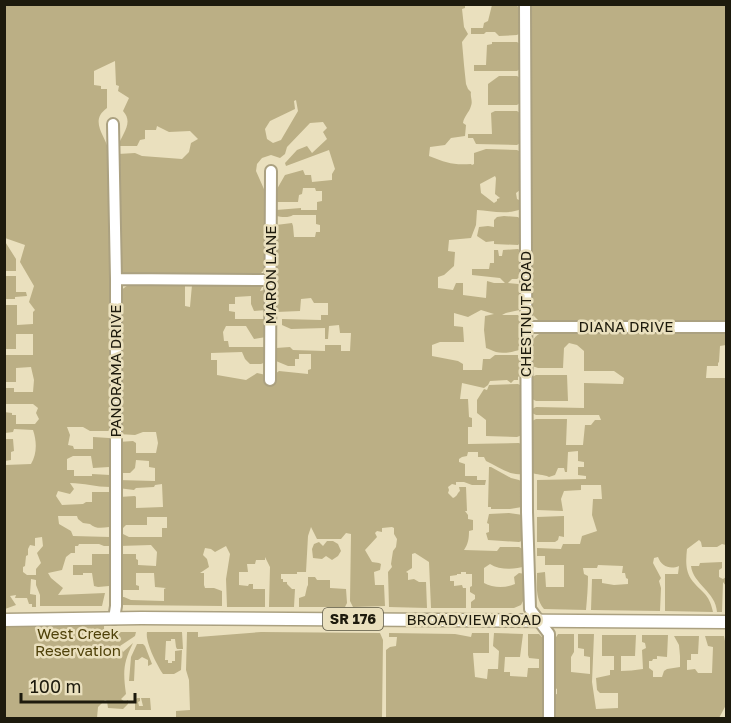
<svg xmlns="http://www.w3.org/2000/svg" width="731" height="723" viewBox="0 0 731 723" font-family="'Golos Text',sans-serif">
  <rect width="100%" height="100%" fill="#eae0be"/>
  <path fill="#bbaf85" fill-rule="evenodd" d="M5 5H465V8L462 9 464 27 468 34 462 42 464 65 466 84 468 89 471 92C470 97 473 101 471 106 469 113 464 116 463 123L466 125 465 136 451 138 445 145 430 147 429 156C447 163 452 165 471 164L472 165 474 164V153L486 149 517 150 521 152 520 190 516 193 517 199 521 201V209C508 215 490 211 477 210L476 225 471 238 449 240 448 251 455 252 454 266 444 275 438 277V288L453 290 456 283H463V295L486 298 487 281 494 283H505L500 278 472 275V269H489L490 263H494V250H498L499 256H502L503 250 518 249 521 251V276L517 279H512L508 283 518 284 521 286 522 309C515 312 508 311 502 315H518L522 318 521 349C515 352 503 354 496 352 492 351 490 349 486 348L484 330 485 316 494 314 481 310 468 317 454 313V326L463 327 464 342H440L432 345V356L458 361 463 364V370H482L483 359H490L495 355H518V358L522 360 521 375 518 377V380H514L511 383 507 380 490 381 488 385 484 388 462 383 460 399H468L469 417 472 418V427H468V444L519 443 523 445 522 474C509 476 498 466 486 461L484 457H478V452H468L467 456 462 457 459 459V462L465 464V476H477V480H486L485 485H472L464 482H456V485L452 484 448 487 449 490 448 493 453 498C458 496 457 493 460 491L459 487H466L467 511H465L468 515V519L473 520V530L469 531C469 539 468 544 464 550L497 551 500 547H519L524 550 525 566C515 570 499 570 490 564L484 568V583C493 588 506 588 515 584L514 577 519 573 525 574 524 599 521 605 514 608H471V602L475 599V595L470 592V587L472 586V574H466V572H461V574H457V575L450 576V581H454V586L462 585 463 588H466V608H431L429 562 415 553 412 554V568L406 572 408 573V580L414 579 419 582H426L427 608 389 607 388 572 392 567 391 564 393 551 396 547 397 539 394 534V528L392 527 382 528V532L377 531 375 533 377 537 365 550 372 562 379 563 381 564 380 570 374 572 375 585H384L385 606 353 607 350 601 351 534 346 533 341 539H317L311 527 308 536 306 572H297V574H281V579H283V582H287V584L292 589H295L294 607H269L270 567 265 557V560H256L255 564H247L248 572H239V585L248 586 249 584H253V589H265V607H227L226 579 230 554 226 546 215 552 211 549 205 548 203 555 207 559 209 567 200 573H204V585L205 588H214L222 591V606L122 605 119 597H124L131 600 164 601V589L166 588 155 587 154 573H136V585L139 586V590H119L118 554H136V559L138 560V565L156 566 157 552 151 545 119 546 118 536 123 534 129 537H162V528H167V517H147V525H126L123 528 118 527 119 497 135 496 136 497V508L163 507 162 484 155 485 154 487 136 488 134 490 118 488V480L155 481V468L149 467V461L136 460 135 468 130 473H118V442L133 441 136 443V453H156L158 443 156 432H143L135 435 118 434 120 291 128 285 162 284 185 285V306L190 307 192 285H256L262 287 260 291 264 290 266 295V310L254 311 251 304V296L235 297V304H229V311L235 312V319H266V337L254 339 246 326H226L223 332 224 341H228L229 347H266V362L261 364H250L245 359 242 352 211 353V360H217V375L246 380 257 373 275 377V374L279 371 308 374V370L311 369V354H299V359H295V366H288L276 361V348L290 347 293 350 325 351V345H341V351H350L351 333H340L339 325 329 326 328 339H325V328L291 329 282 325V319L321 320V315H328V303H314L311 298 301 299 300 311 276 312V225L292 223 293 226 294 237H315L316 232H320V225L316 224V215H293C289 218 281 217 276 216V210L301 208V210H317V202L322 201V191H316L315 188H303L302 194 299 195 298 202H276L277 189 285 175 303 170 305 175H311L312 182 332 180V174L335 169 329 150 286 166 285 163 297 150 307 146 312 153 327 139 323 132 327 128 323 122 310 123 287 147 285 154 280 158 271 155 262 158 257 164 256 171 267 196V261L264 270 259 275 123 274 119 269 118 154 135 153 142 156 182 159 189 152 191 143 198 139 190 131 169 132 157 126 156 130H145V139L140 140 137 146H118C122 134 134 123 123 111L129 98 118 91 119 86 116 85 115 61 94 71V85L101 86V89H107V108C89 121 105 135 109 151V431H90L83 427H67L70 435 68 445 73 446 74 449H93V437L109 438V467L93 468 91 456H73L67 459V470H74V476H92V474L110 475V487C96 487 84 483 70 483L74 489 70 494 58 491 56 496 62 505 83 504 86 502H92V492H110L109 527C102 528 95 529 90 524L83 523 78 519 77 516H58L59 524 71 531 73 536 110 537 109 546H104L99 544H79L78 546H75V553H71L66 557 62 570 48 573 51 578 63 588 58 595 105 593 102 606H40V595L36 585V580L31 579 30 594 36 595V607H32V604H29L27 598H15L16 595 10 596 16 605 5 609V465L31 464C37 454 37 442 33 430L14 429 13 432 5 433 4 412 12 413V415H16V424H35L39 419 36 413 38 408 33 404H5V388H14V392H33L34 380 31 367 16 368V382H5V355H33V334H16V349H5V305H17V325L33 324V312L35 310 29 302 34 286 20 262 25 245 5 238ZM296 100 298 111 281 140 273 143 267 139 265 129 270 121 295 109 294 101ZM495 176 496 178 495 194 500 198 497 199V201L494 203 481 193 480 184ZM42 537 43 546 37 553 41 563 36 569V575H27L23 572V567L25 566 26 556 28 555V549L30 545 35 546V538Z
    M492 5 517 6 520 8V33L517 35 499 36 495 32H486L484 34H471V28H483L484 23 488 21Z
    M531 5H726V321L541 323 532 314Z
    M492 42H517L520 44V69L517 71H474V65H486L487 45 492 44Z
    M499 76H517L520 78 521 102 517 105H488V84Z
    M495 111H517L520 113V143L517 145 476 144 473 138H468V134H492L491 113Z
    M504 216 518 217 521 220V242L518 245 494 244V241L486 242 477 236 479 227 488 226 494 227V220L497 217Z
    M4 240 16 259V271H5Z
    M5 276H16V292H26L27 296 15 297V299H5Z
    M726 331V345L720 346 719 362 718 363V366H707L706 378H726V545L722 544 717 547H702L701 542 699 540 687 549C686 559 685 570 691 579 701 593 709 592 713 612L665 611V574H678L679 566C670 570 661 566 658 557L654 558 653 563 661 578 659 581 661 588 660 611 591 610 592 579H602V583L614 585 628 584V579L626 578 625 573H622L623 566 598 565 597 568H583L584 574 588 576C588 587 587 599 586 610L544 609C535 598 537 586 537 573L545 572 546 587H564V565H545V556H537V548L561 549 563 544H580L582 536 597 531 592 515 593 499H602L601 485H581V490L564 491 561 499 563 511 537 510V480L586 479V476L578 475V467H584V462L578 461V451L568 452 567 472H565L564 468H558L555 475 549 477C543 474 537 475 532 473V421L536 419H567L566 445H583L585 425H591L595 420H601L599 415H536L532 413V409L536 407 584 408V383L623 384 624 378 614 371H584V351L577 345 569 343 564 348 563 368H538L532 366C532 351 527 337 544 332Z
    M536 375H567L568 401H536L532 399V377Z
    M518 384 522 386V435L517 437 486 436V420L477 413V400L484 389 487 390 489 385Z
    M5 439H13L14 451 11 452V460L5 461Z
    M489 467H491L511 478 519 480 522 482V507L510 509H491V507H488Z
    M509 513 523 515 524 540 519 542 488 540 486 533 489 532V524L487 523 489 514Z
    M564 516V537L559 536 558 540 555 542H537V517Z
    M327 541H333L338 544 341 551 338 556 332 560 326 556 322 559 313 558 312 549 314 544 319 542 323 546Z
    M92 554H110L111 559 109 586 98 587 94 586 92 573H83V575H73V565H92Z
    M722 562V568L719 570V577L723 579 726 577V586L723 582 722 612H717C716 592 693 584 691 566H699L700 563Z
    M308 577H315L317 580H330V588L346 589 347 603 345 607H299V598L305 596 307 587 308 585Z
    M5 618H104V636H116V632H136L135 636 120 646 123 652 133 643C123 663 123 672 126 694L121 699 125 702 128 700V704L123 709 108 708 107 701 105 700 98 707 97 718H5Z
    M147 632H182L183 649H177L176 647 175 639H171V641H166L165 660H168V663H172V661H175V651L182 650 181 670 174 674H163C157 665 145 642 147 632Z
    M187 632H198V637L261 632 380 633 383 640 382 718H176V711L190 710 189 680 186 670Z
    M389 633 455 634 471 637 472 633H489V653H473L475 677 487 679 488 669H498L499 651 493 646 494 633 523 634 520 657H505L504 672H510V676L527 677 528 668H539V659L529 658 528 655V634H539L542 637 543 644V718H386V650L390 647 396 646 397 637H389Z
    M558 634H574V652L571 657V672L590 674V657L584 656V649L578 648V634H594L592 682 596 709 618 708V693H600L597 690 596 678 610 675V670H614V656H602V635H636L635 656H621V671C628 671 635 670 643 669L642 650 646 648 645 643 642 642V635H668L667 657 657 656V659H653L652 661H649V668L653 671V677H662L664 671 667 669 680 667V656L679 645 674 636H699L698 654H691V660H687V670L695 669 698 673H712L713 647 708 646 705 636H724L726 646V705L719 718H553V695L557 694V689L553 687V642Z
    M137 644H143L145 646 152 664 148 666V660L142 657 138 660H135L134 681H129L131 657Z
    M137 698H140V701L138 702 139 706H143L141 698H150L151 710H135V700Z"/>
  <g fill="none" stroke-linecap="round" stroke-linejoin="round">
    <g stroke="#aba181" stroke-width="14">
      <path id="minor" d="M525 4 527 512 530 609 549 634V718
        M113 124 116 279V606L114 619
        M116 279 271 280
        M526 327H726
        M270 380 271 171"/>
    </g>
    <g stroke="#aba181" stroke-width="15">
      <path id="major" d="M4 620 141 618 726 622"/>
    </g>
    <use href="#minor" stroke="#fff" stroke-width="10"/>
    <use href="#major" stroke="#fff" stroke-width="12"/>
  </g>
  <g text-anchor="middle" stroke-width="5" stroke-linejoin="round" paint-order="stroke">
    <rect fill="#eae0be" stroke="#5a5542" stroke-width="1.5" x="323" y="608" width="60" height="22" rx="4.5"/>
    <g font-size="14" font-weight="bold" fill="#1d1a0d">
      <text x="353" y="624">SR 176</text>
    </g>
    <g font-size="15" fill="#1d1a0d" stroke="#eae0be">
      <text transform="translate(271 275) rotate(-90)" y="5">MARON LANE</text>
      <text transform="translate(526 314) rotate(-90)" y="5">CHESTNUT ROAD</text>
      <text x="626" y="332">DIANA DRIVE</text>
      <text transform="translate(116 371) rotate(-90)" y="5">PANORAMA DRIVE</text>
      <text x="474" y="625">BROADVIEW ROAD</text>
    </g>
    <g font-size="15" fill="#4f4109" stroke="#eae0be">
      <text x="78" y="639">West Creek<tspan x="78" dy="17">Reservation</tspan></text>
    </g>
  </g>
  <rect width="731" height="723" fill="none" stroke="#1d1a0d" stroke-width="12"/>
  <path d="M21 693v9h114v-9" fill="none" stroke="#1d1a0d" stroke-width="3"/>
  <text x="30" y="693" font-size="18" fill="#1d1a0d" stroke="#eae0be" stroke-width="4.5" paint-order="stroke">100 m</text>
</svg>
